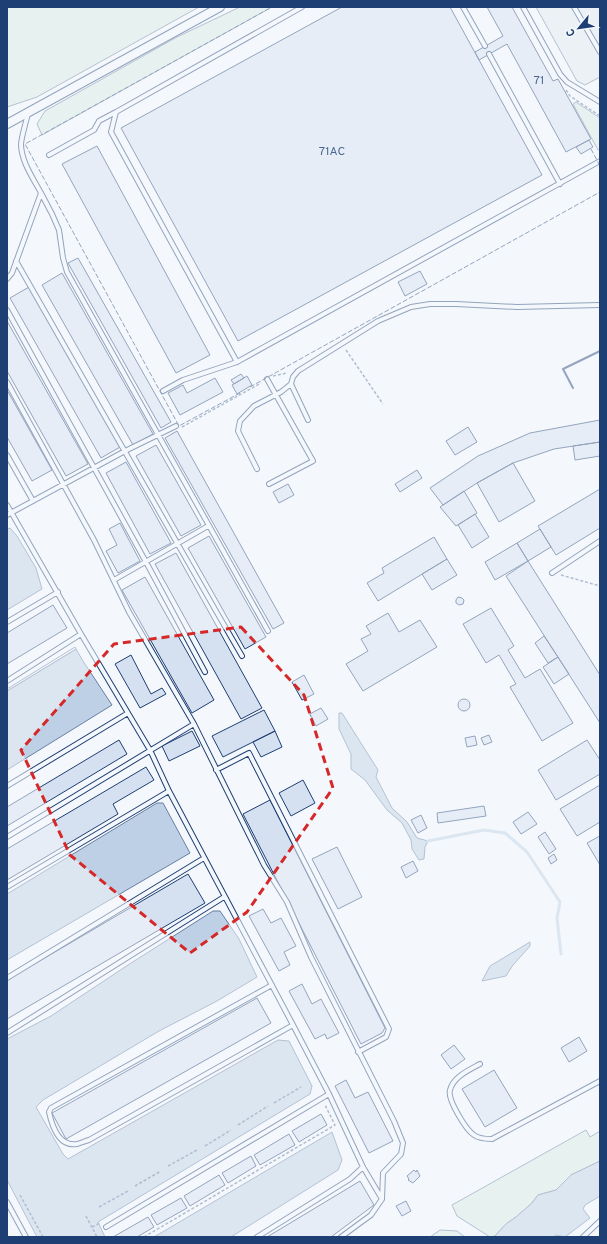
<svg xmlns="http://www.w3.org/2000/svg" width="607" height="1244" viewBox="0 0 607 1244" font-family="Overpass,sans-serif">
  <rect width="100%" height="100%" fill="#f4f7fb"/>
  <path fill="#d7e8df" stroke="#687fa3" d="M7 7H199L37 97 7 107Z
    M240 7H272L42 135 37 124 45 111 177 37Z
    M576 102 600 118V149L598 150 573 104Z
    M586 1130 590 1137 600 1131V1161L571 1175 556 1190 538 1195 532 1203 516 1217 506 1224 495 1236 490 1237 457 1216 452 1205Z
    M440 1230 457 1231 465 1237H430Z"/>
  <path fill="#e3e8f0" stroke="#687fa3" d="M536 7H600V77L585 85 577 81Z"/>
  <path fill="#bed0e5" stroke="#687fa3" d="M10 528 17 536 36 568 42 589 7 610V529Z
    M76 649 83 661 112 705 7 770V691Z
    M339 713H342L378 770 376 777 392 808 407 822 417 838 428 841 425 847 424 859 419 860 412 849 411 840 402 823 387 810 365 780 351 769V754L339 729Z
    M157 803H163L190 853 7 960V894Z
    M213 911H220L239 939 257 977 217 1001 159 1031 43 1100 36 1107 63 1154 68 1159 278 1040 289 1041 312 1086 310 1094 98 1222 105 1237H37L7 1180V1039L51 1016 128 965Z
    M530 942V946L513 965 506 976 482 981 490 966Z
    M332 1132 342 1160 338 1170 231 1237H154Z
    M600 1161V1196L585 1205 583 1209 590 1218 565 1237 556 1235 553 1237H494L506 1224 516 1217 532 1203 538 1195 556 1190 571 1175Z"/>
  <path fill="#f4f7fb" stroke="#687fa3" d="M75 647 76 649 7 691V689Z"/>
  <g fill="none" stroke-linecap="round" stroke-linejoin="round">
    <path stroke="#bed0e5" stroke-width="3" d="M428 841 484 830 505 833 527 852 560 902 557 918 561 954"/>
  </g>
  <path fill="#d5e0f0" stroke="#1d3f73" d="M342 7H450L542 175 238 341 121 128Z
    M487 7H512L553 81 558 79 591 139 566 152 507 44 479 60 475 52 503 36Z
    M589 140 593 147 581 154 576 147Z
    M97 146 210 355 176 373 62 164Z
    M78 258 171 422 161 428 68 263Z
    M420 271 427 284 405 296 398 282Z
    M62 273 153 434 133 445 42 285Z
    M29 287 120 447 101 458 10 298Z
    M7 321 88 464 66 476 7 371Z
    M241 374 244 378 234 384 231 380Z
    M247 376 252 385 237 394 232 385Z
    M215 378 223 392 180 415 168 393 183 385 187 393Z
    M7 390 52 470 32 481 7 437Z
    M600 420V442L554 449 513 463 477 483 443 505 430 488 478 456 530 433Z
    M468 427 477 442 455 455 446 441Z
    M177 431 284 623 273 629 165 438Z
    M600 442V456L575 460 573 446Z
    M156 445 201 525 181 536 136 456Z
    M126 462 171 543 150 554 106 473Z
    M513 463 535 501 499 522 477 483Z
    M417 470 422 478 400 492 395 484Z
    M288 484 294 495 279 503 273 492Z
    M600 489V528L556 555 538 526Z
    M464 491 477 513 456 526 440 507Z
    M475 514 489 537 472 548 458 525Z
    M120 523 140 561 118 573 106 551 117 545 109 529Z
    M540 529 551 547 528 561 517 543Z
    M209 536 266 637 245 649 188 548Z
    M434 537 447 559 378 601 367 583 384 573 382 568Z
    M517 543 528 561 495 580 485 562Z
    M176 553 262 708 241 719 155 564Z
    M447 559 457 575 432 590 422 574Z
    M528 561 600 675V723L506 576Z
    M145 577 214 700 192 713 122 590Z
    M458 597 462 598 464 600 463 604 459 605 456 603V600Z
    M53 605 67 628 7 664V633Z
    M491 608 514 646 508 650 525 678 540 669 573 723 542 741 510 687 516 684 499 655 486 663 463 624Z
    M388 613 399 632 420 620 437 647 363 691 346 664 368 651 361 639 371 634 366 626Z
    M544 636 558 657 548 663 535 643Z
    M131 655 151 694 162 688 166 694 140 708 115 664Z
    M558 657 569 674 554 684 543 667Z
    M304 675 314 694 302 700 292 682Z
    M458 705a6 6 0 1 1 12 0a6 6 0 1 1-12 0Z
    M321 708 328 719 316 726 310 714Z
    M264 710 275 731 223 757 212 736Z
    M192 731 200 746 169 761 162 746Z
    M275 731 282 747 261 757 253 742Z
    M489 735 492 742 484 745 481 738Z
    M475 736 477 745 467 747 465 738Z
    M119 740 127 754 7 826V807Z
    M587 740 600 760V774L556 800 538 770Z
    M146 767 154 780 113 804 118 814 7 880V849Z
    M303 780 315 803 291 816 279 793Z
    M600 785V822L577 836 560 809Z
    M270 800 385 1028 382 1033 361 1044 243 814Z
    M484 806 486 816 438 823 437 813Z
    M528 812 537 824 521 834 513 822Z
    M421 815 427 828 418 833 411 820Z
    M545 832 556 849 549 854 538 837Z
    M600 836V865L587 843Z
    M337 847 362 897 338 909 312 859Z
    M554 854 557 860 551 864 548 858Z
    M413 861 418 871 406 878 401 867Z
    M188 874 205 903 7 1019V980Z
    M263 909 271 923 281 918 296 946 284 952 290 965 279 971 249 916Z
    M302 984 312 1004 321 999 339 1033 327 1039 325 1034 315 1039 289 991Z
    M257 998 271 1023 66 1139 52 1113Z
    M579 1037 587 1051 569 1062 561 1048Z
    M454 1045 465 1059 451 1069 441 1055Z
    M494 1070 517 1108 485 1127 462 1089Z
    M346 1080 355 1098 368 1092 393 1141 369 1153 335 1086Z
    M321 1114 327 1125 299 1142 292 1131Z
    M289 1134 295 1145 260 1165 254 1155Z
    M251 1156 256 1166 228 1183 222 1173Z
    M414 1170 416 1172 417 1170 420 1176 413 1183 408 1180 409 1179 407 1176Z
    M219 1175 225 1185 190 1206 184 1196Z
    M360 1181 374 1205 331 1237H267Z
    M181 1198 187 1208 157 1225 151 1215Z
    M406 1201 411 1211 402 1216 396 1206Z
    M148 1217 154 1227 137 1237H113Z"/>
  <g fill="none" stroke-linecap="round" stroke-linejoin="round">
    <g stroke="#1d3f73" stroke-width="6">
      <path id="service" d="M463 7 485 46
        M523 7 560 74 567 82 600 102
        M574 7 600 52
        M489 54 560 184
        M49 155 94 130 99 121 116 112
        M41 193 52 214 59 230 63 258 67 272 268 631
        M16 261C92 393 166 525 242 656
        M7 279 12 273 41 193C33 178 21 161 21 144 22 134 26 123 28 113
        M7 310 146 562 205 672
        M237 362 111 132 116 112 302 7
        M267 379 313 461 269 484
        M7 382 94 540 129 612 194 724 264 865 287 902 311 957 394 1121 403 1143 401 1154 383 1173 382 1199 371 1215 341 1237
        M163 391 183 380 237 362 600 161
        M308 420 291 384 293 377 298 371 378 321 411 307 430 304H456L517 307 600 305
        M7 455 33 501
        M257 469 238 431 240 421 254 406 281 392 291 384
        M7 505 81 634 150 750 169 791 293 1025 329 1094 363 1167 382 1199
        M7 515 125 451 176 426
        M552 573 600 541
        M114 580 208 526
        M7 622 58 592
        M7 681 81 634
        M216 770 249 753 389 1029 386 1037 358 1052
        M7 786 128 713
        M7 837 194 724
        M7 887 169 791
        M7 978 204 858
        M272 985 51 1108 49 1112C52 1126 59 1147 77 1144 81 1143 85 1141 89 1140L293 1025
        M7 1033 224 897
        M480 1064C469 1070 453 1077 450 1090 447 1099 466 1130 474 1135 479 1139 486 1139 492 1139L600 1081
        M7 1202 26 1237
        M106 1227 329 1094
        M257 1237 350 1179 363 1167
        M583 1237 600 1221"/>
    </g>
    <g stroke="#1d3f73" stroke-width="10">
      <path id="minor" d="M7 124 220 7"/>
    </g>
    <path stroke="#5e769c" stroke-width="1.5" stroke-dasharray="3 2" stroke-linecap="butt" d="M566 90 570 96 600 116
      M346 350 383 404
      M273 376 287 373
      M182 427 261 383
      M561 575 600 586
      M274 1103 301 1087
      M238 1125 268 1106
      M205 1146 231 1130
      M168 1166 197 1150
      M135 1186 161 1171
      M20 1195 43 1237
      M99 1207 128 1191
      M86 1216 97 1237
      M92 1227 100 1223
      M144 1237 335 1125 325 1105"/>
    <use href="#service" stroke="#f4f7fb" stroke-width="4"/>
    <use href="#minor" stroke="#f4f7fb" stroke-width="8"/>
    <path stroke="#1d3f73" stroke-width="1" stroke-dasharray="5 2" stroke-linecap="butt" d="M591 149 600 166
      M250 387 600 192
      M240 393 179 426 25 144 272 7"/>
    <path stroke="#1d3f73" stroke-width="2" d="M573 388 563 369 600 351"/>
  </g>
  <path d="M0 0H607V1244H0ZM241 627 304 695 333 788 247 912 190 953 70 855 21 750 114 644Z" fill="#f4f7fb" fill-opacity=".55" fill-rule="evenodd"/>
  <path fill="none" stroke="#d62828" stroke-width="3" stroke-dasharray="8 5" stroke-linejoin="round" d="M241 627 304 695 333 788 247 912 190 953 70 855 21 750 114 644Z"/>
  <g text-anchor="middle" stroke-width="3" stroke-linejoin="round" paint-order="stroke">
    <g font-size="12" fill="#4b6792">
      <text x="539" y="84">71</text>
      <text x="332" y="155">71АС</text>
    </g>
  </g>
  <rect width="607" height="1244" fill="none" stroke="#1d3f73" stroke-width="16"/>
  <g transform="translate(579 28) rotate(241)" stroke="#f4f7fb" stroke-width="3" paint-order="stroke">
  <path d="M0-3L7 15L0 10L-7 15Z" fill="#1d3f73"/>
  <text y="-6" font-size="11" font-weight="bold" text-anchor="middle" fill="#1d3f73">С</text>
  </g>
</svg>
